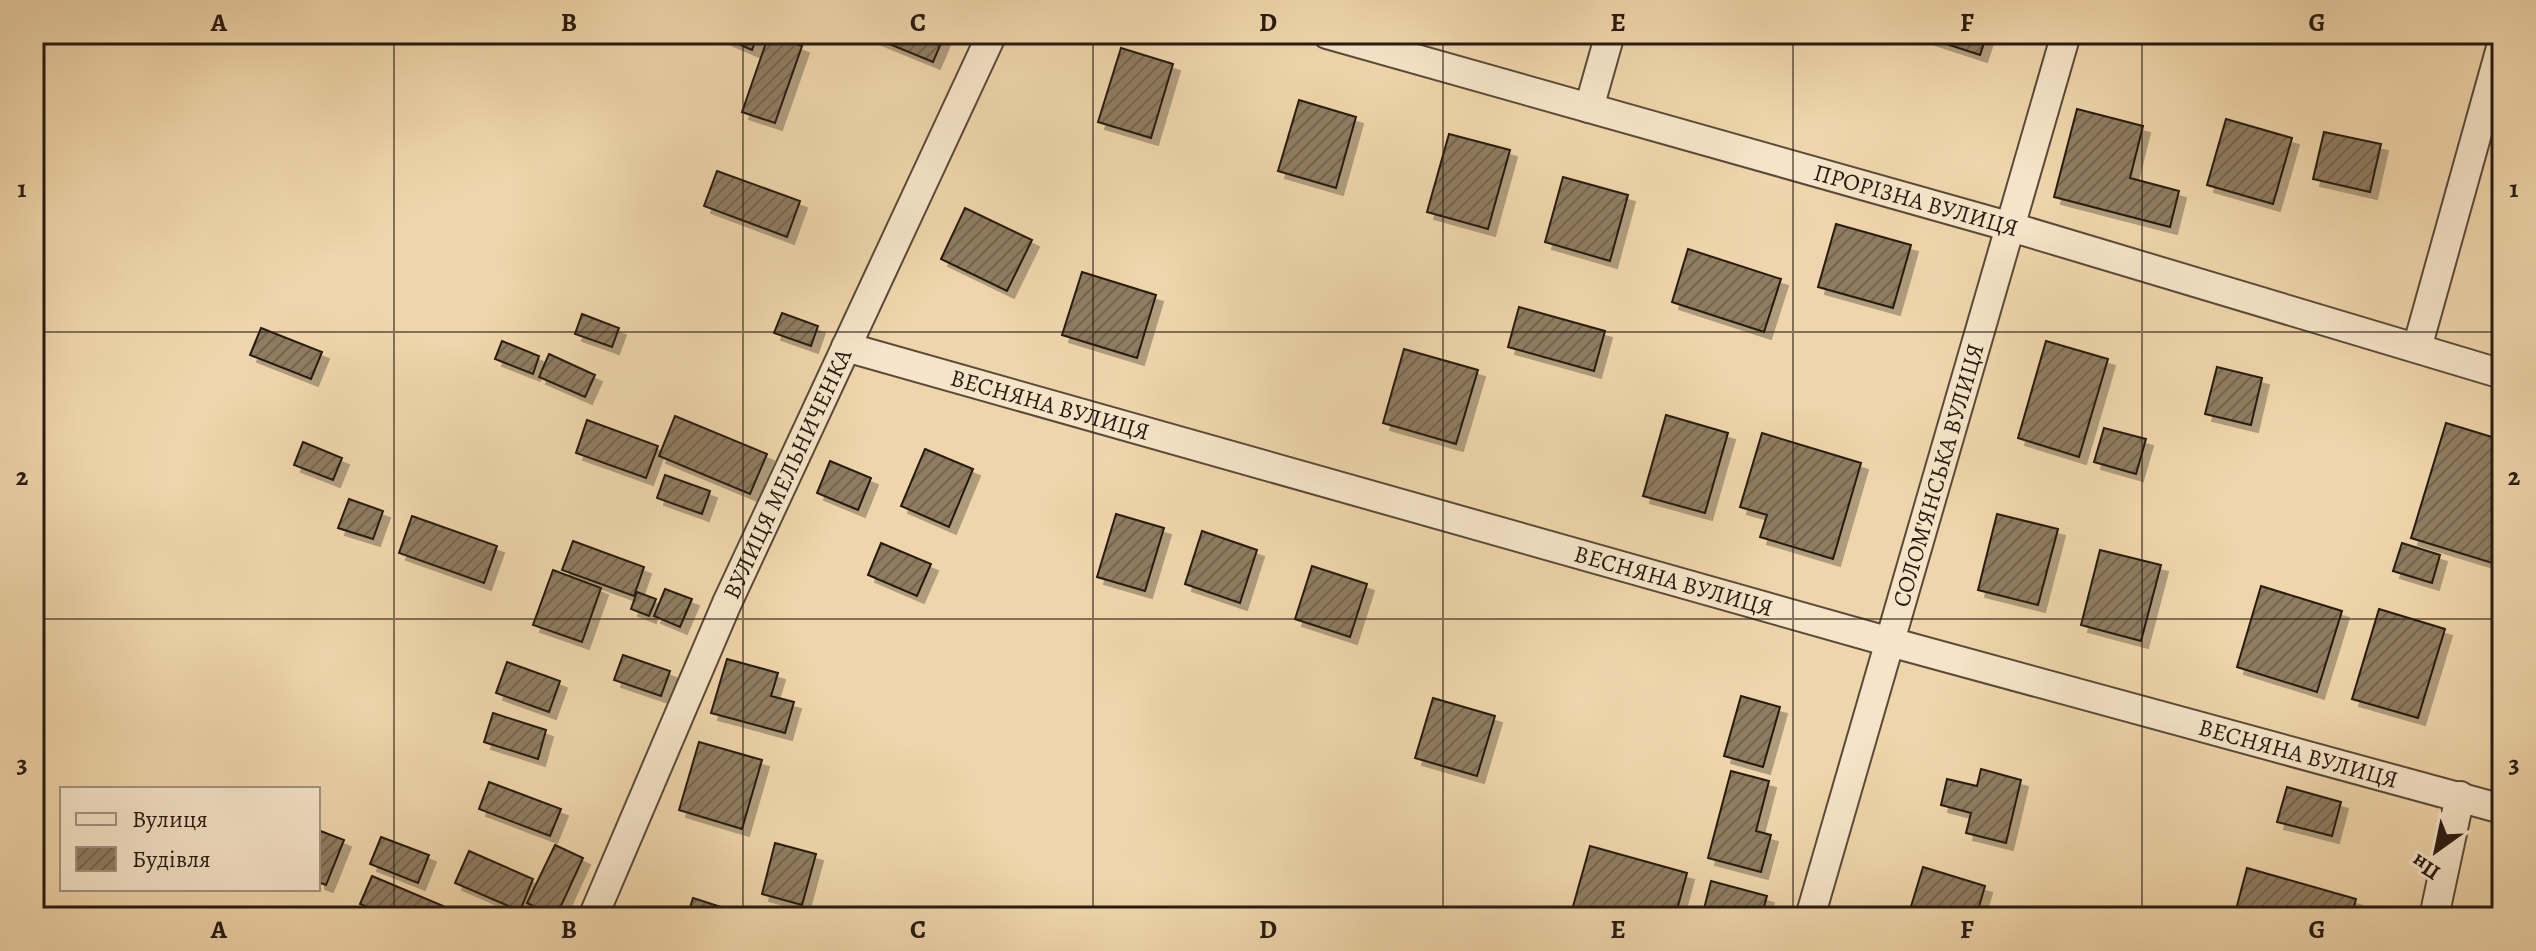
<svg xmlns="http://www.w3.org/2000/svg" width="2536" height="951" viewBox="0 0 2536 951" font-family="Alegreya,serif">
  <defs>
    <pattern id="building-hatch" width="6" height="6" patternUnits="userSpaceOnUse" patternTransform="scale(2)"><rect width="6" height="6" fill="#8f7c61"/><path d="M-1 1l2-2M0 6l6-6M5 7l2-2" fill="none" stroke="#75654f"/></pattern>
    <filter id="shadow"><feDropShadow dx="7" dy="7" stdDeviation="0" flood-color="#0004"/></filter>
  </defs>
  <rect width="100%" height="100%" fill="#efd5ab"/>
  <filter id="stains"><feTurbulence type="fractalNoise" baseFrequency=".0025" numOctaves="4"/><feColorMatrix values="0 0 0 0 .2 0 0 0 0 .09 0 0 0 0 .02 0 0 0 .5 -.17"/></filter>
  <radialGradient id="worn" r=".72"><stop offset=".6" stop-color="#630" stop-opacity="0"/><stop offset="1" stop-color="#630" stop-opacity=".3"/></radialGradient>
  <path fill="url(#building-hatch)" stroke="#281b11" stroke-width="2" filter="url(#shadow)" d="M715 34H758L752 50Z
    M769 34 802 46 775 123 742 112Z
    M865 34H945L933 62Z
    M1916 34H1987L1980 55Z
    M1121 48 1173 64 1151 138 1098 122Z
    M1299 100 1356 117 1336 188 1278 171Z
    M2077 109 2143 126 2130 178 2179 191 2170 227 2054 197Z
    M2226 119 2292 138 2273 204 2207 185Z
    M2324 132 2381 144 2370 192 2313 179Z
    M1449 134 1510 150 1488 229 1427 212Z
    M717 171 800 201 787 237 704 206Z
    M1563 177 1628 195 1610 261 1545 242Z
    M965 208 1032 240 1007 291 941 259Z
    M1836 224 1911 245 1893 308 1818 287Z
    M1688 249 1781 279 1764 332 1672 302Z
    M1082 272 1156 295 1137 358 1062 335Z
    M2502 273V298L2494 296Z
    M1519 307 1605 331 1594 371 1508 347Z
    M782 313 818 326 811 346 774 333Z
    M582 314 619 328 612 347 575 334Z
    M261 328 322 352 311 379 250 355Z
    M502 341 539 356 533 374 495 359Z
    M2046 341 2108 359 2079 457 2018 438Z
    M1404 349 1478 370 1456 444 1383 423Z
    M549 354 595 375 585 397 539 377Z
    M2217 367 2262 378 2251 425 2205 414Z
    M1666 415 1728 433 1705 513 1643 496Z
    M675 416 767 454 750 494 659 456Z
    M587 420 658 446 646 478 576 453Z
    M2446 423 2502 440V566L2411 538Z
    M2104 428 2146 439 2136 474 2094 462Z
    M1762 433 1861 463 1833 559 1760 537 1767 515 1740 507Z
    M303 442 342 458 333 480 294 465Z
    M925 449 973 469 949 527 901 506Z
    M830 461 871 478 858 510 817 493Z
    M665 475 710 491 702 514 657 498Z
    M349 499 383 511 373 539 338 528Z
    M1116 514 1164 528 1145 591 1097 577Z
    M1997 514 2058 529 2038 605 1978 590Z
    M412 516 497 546 484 583 399 553Z
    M1202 531 1257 550 1240 603 1185 584Z
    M573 541 644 567 634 596 562 570Z
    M881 543 931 564 917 596 868 575Z
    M2402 543 2440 555 2432 583 2393 571Z
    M2100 550 2161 565 2141 641 2081 625Z
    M1312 566 1367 584 1350 637 1295 619Z
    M553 570 601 588 582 642 533 625Z
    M2261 586 2342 611 2317 692 2237 667Z
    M665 589 692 599 680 627 654 616Z
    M637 592 656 599 649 616 631 609Z
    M2379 609 2445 629 2418 718 2352 699Z
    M623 655 670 671 661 696 614 680Z
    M727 659 778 673 771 696 794 702 785 733 711 713Z
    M507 662 560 681 549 712 496 693Z
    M1741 696 1780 707 1763 767 1724 756Z
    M1433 698 1495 716 1477 776 1415 758Z
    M493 713 546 730 538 759 484 742Z
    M699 742 762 760 742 829 679 810Z
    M1981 769 2021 780 2006 843 1966 833 1971 813 1941 805 1947 779 1977 786Z
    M1731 771 1769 781 1756 831 1771 835 1761 872 1708 858Z
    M489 782 561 809 550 836 479 809Z
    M2287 787 2341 802 2332 836 2277 822Z
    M318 830 344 840 326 885 318 882Z
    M381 837 429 855 418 883 370 864Z
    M775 843 816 854 802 905 762 894Z
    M555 845 583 858 556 917 527 903Z
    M1590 846 1687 873 1675 917H1570Z
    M469 851 533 879 520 911 455 883Z
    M1923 867 1985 886 1976 917H1923L1909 913Z
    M2247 868 2356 899 2351 917H2234Z
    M372 876 448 908 445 917H392L360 904Z
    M1711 881 1767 896 1761 917H1702Z
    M693 898 752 917H687Z
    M627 910 644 917H624Z"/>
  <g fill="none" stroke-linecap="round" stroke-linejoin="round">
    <g stroke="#5a4a38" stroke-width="32">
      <g id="street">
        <path id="s1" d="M1327 34 2011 227 2502 374"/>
        <path d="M1589 108 1610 34"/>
        <path id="s2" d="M846 347 1890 642 2502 809"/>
        <path d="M2417 348 2502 44"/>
        <path id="s3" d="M593 917 727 603 992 34"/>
        <path id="s4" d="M1810 917 2066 34"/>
        <path d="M2434 917 2460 796"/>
      </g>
    </g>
    <use href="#street" stroke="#f5e4c8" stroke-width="28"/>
  </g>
  <path fill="none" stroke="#281b11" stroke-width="2" stroke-opacity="0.55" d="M394 34V917M743 34V917M1093 34V917M1443 34V917M1793 34V917M2142 34V917M34 332H2502M34 619H2502"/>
  <g text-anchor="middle" stroke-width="7" stroke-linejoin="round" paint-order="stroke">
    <g font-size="24" fill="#281b11" stroke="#f5e4c8">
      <text dy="8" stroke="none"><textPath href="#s1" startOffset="612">ПРОРІЗНА ВУЛИЦЯ</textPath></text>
      <text dy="8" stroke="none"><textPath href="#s2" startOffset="212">ВЕСНЯНА ВУЛИЦЯ</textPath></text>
      <text dy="8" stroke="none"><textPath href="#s3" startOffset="484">ВУЛИЦЯ МЕЛЬНИЧЕНКА</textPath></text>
      <text dy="8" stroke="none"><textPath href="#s4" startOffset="460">СОЛОМ'ЯНСЬКА ВУЛИЦЯ</textPath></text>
      <text dy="8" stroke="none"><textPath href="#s2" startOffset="860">ВЕСНЯНА ВУЛИЦЯ</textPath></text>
      <text dy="8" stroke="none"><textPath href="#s2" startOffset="1508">ВЕСНЯНА ВУЛИЦЯ</textPath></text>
    </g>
  </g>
  <rect width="2536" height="951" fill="none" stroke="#efd5ab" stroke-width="88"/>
  <rect x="60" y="787" width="260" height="104" fill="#f5e4c8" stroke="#a3947f" stroke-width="2"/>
  <rect x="76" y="813" width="40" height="12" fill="#f5e4c8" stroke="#a3947f" stroke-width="2"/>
  <text x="132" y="827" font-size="24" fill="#281b11">Вулиця</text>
  <rect x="76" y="847" width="40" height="24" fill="url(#building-hatch)" stroke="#a3947f" stroke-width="2"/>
  <text x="132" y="867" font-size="24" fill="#281b11">Будівля</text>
  <g transform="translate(2436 851) rotate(213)" stroke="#f5e4c8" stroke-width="6" paint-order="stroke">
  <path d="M0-6L14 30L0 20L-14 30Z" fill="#281b11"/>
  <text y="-12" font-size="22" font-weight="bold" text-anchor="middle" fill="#281b11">Пн</text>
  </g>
  <rect x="44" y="44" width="2448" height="863" fill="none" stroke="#281b11" stroke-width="3"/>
  <g font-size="26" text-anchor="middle" font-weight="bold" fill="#281b11">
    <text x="219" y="31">A</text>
    <text x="569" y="31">B</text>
    <text x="918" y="31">C</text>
    <text x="1268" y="31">D</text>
    <text x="1618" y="31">E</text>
    <text x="1967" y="31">F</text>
    <text x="2317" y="31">G</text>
    <text x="22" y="197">1</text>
    <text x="2514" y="197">1</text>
    <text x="22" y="485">2</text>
    <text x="2514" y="485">2</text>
    <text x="22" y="772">3</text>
    <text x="2514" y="772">3</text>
    <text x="219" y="938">A</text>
    <text x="569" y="938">B</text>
    <text x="918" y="938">C</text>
    <text x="1268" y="938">D</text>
    <text x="1618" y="938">E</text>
    <text x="1967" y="938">F</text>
    <text x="2317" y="938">G</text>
  </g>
  <rect width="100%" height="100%" filter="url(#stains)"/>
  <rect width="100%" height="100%" fill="url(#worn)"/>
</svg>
